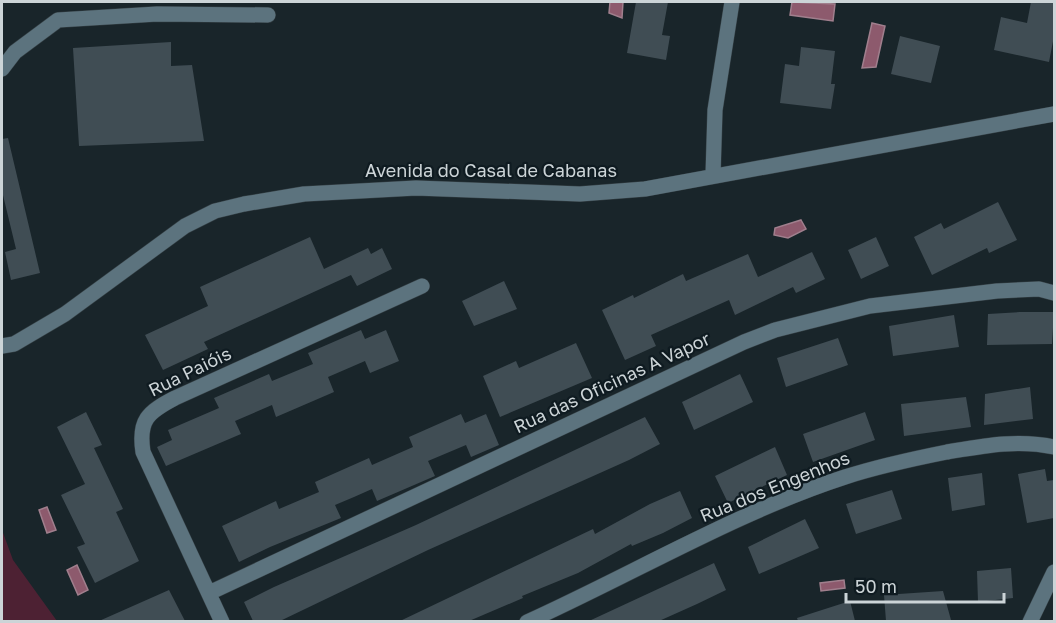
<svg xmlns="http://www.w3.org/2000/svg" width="1056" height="623" viewBox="0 0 1056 623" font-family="'Golos Text',sans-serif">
  <rect width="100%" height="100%" fill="#19252a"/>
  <path fill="#4d2133" d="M2 530 13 560 57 621H2Z"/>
  <path fill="#8d5a6d" stroke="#a07f8d" stroke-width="1.5" d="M610 2H623L622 18 609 13Z
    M792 2 835 4 833 21 790 15Z
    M872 23 885 26 876 67 862 68Z
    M801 220 806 229 788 238 774 235 775 228Z
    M47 507 56 530 47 533 39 510Z
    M77 565 88 590 78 595 67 570Z
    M844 580 845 588 821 591 820 583Z"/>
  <path fill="#404d54" d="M636 2H668L662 35 670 36 666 60 627 53Z
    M1031 2H1054V36L1049 62 994 50 1001 17 1027 23Z
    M900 36 940 46 931 83 891 74Z
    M171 42V66L192 65 204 141 79 146 73 48Z
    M801 47 835 51 831 84H835L831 109 780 103 785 64 799 66Z
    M8 138 40 273 11 280 5 252 16 249 2 191V139Z
    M998 202 1017 240 989 253 987 248 932 275 914 237 941 223 944 229Z
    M310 237 324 269 368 248 371 254 382 248 392 269 357 286 351 275 204 342 208 349 163 370 145 335 208 306 200 287Z
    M876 237 889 266 861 279 848 250Z
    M812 252 825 279 796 293 793 287 735 315 729 300 651 335 656 346 625 360 602 310 633 295 634 298 683 274 686 281 748 254 758 277Z
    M504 281 517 309 474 326 462 301Z
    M1020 312H1054L1052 344 987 345 988 314Z
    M954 315 959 347 893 356 889 326Z
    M361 330 365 339 386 330 399 361 370 373 365 361 328 377 334 392 276 417 272 405 235 421 241 434 166 466 157 447 172 440 168 430 219 408 214 398 269 374 272 381 313 364 308 353Z
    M838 338 848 365 786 387 777 358Z
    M576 343 592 378 500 417 483 376 516 361 519 368Z
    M740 374 753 402 694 430 682 402Z
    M1030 387 1033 419 984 425 985 394Z
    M966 397 971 427 904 436 901 404Z
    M86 412 102 445 94 448 123 509 116 512 139 561 95 583 77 547 85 544 61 495 85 484 57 427Z
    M865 412 875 440 813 462 803 434Z
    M461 414 465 423 486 414 499 445 471 457 466 445 428 461 435 476 377 501 372 489 354 497 335 505 341 518 270 547 239 562 222 526 276 501 279 509 319 492 315 482 369 458 372 465 413 447 409 437Z
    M645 417 660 444 629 460 428 550 280 621H253L244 602 274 587 416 525Z
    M775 447 787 475 728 503 715 476Z
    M1045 469 1047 481 1054 480V518L1027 523 1018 474Z
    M982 473 985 505 952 511 948 478Z
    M892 490 902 519 856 534 846 504Z
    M680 491 692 518 663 533 632 546 631 544 578 573 522 596 523 598 469 621H400L593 529 595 534 650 504Z
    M805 519 819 548 759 574 748 547Z
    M714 563 726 590 697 604 659 621H589Z
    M1011 568 1013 598 978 602 977 571Z
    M169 590 185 621H99Z
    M943 591 951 620 937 621H886L884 595Z
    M850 601 855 621H798L797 618Z"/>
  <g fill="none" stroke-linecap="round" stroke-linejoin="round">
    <g stroke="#364146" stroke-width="16">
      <path id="minor" d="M2 69 15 52 58 20 157 14 268 15
        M713 175 715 110 732 2
        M2 346 14 344 65 314 185 226 215 211 244 204 304 194 416 188 580 194 645 189 1054 114
        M209 593 744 342 775 330 870 306 997 291 1039 289 1054 293
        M222 622 143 452C138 420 148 412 175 398L422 286
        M527 622C631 575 737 512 845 477 879 466 912 459 947 452 983 446 1018 439 1054 447
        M1030 622 1054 572"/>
    </g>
    <use href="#minor" stroke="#5c737e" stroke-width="15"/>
  </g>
  <g text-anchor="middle" stroke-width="4.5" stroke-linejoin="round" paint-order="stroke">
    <g font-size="18" fill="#ccd4d7" stroke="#0f1b21">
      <text x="491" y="177">Avenida do Casal de Cabanas</text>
      <text transform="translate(190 372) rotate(-26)" y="6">Rua Paióis</text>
      <text transform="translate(612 383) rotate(-25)" y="6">Rua das Oficinas A Vapor</text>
      <text transform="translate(775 487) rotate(-22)" y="6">Rua dos Engenhos</text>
    </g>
  </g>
  <rect width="1056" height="623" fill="none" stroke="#ccd4d7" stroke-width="6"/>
  <path d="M846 593v9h158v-9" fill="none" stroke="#ccd4d7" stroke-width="3"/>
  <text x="855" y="593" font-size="18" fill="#ccd4d7" stroke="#0f1b21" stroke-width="4.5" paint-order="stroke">50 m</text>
</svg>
